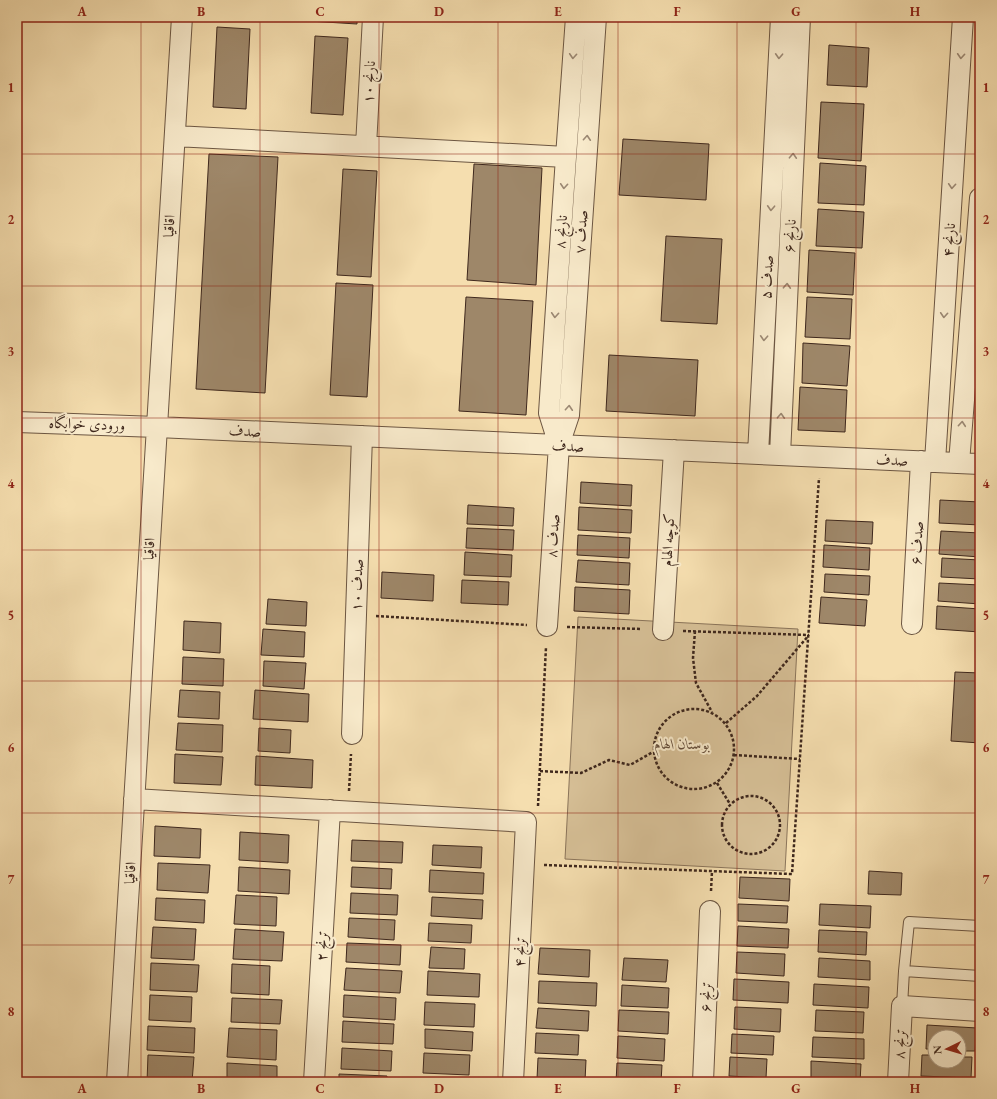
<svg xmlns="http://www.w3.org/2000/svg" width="997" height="1099" viewBox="0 0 997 1099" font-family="'EB Garamond',Amiri,serif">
  <rect width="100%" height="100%" fill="#f5deaf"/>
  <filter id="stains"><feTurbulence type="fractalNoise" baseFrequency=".005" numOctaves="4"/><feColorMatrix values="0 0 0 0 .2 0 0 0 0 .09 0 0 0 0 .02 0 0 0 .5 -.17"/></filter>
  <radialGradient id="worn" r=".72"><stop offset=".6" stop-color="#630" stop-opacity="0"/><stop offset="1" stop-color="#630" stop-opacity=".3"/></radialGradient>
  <path fill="#d6bf96" stroke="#8a745a" d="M578 617 798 629 785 871 565 859Z"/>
  <path fill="#9e8769" stroke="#3f281d" d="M309 17H357V24L309 21Z
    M217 27 250 29 246 109 213 107Z
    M315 36 348 38 343 115 311 113Z
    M829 45 869 48 867 87 827 85Z
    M821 102 864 104 861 161 818 158Z
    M623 139 709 144 706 200 619 195Z
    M209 154 278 157 265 393 196 389Z
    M820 163 866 166 864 205 818 203Z
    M474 164 542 168 536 285 467 280Z
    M343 169 377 171 371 277 337 275Z
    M818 209 864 212 862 248 816 246Z
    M666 236 722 239 717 324 661 321Z
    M809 250 855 253 853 295 807 292Z
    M336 283 373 285 367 397 330 395Z
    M466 297 533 301 526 415 459 411Z
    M807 297 852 299 850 339 805 337Z
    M803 343 850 346 847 386 802 383Z
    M609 355 698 360 695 416 606 411Z
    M800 387 847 390 845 432 798 430Z
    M581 482 632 485 631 506 580 503Z
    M940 500 980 502V525L939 523Z
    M468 505 514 508 513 526 467 524Z
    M579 507 632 510 631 533 578 530Z
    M826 520 873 522 872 544 825 541Z
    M467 528 514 530 513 550 466 548Z
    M941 531 980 533V557L939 554Z
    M578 535 630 538 629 558 577 555Z
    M824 545 870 548 869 570 823 567Z
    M465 552 512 555 511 577 464 575Z
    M942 558 980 560V579L941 577Z
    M578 560 630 563 629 585 576 582Z
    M382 572 434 575 433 601 381 598Z
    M825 574 870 576 869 595 824 592Z
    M462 580 509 582 508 605 461 603Z
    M939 583 980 585V604L938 601Z
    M575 587 630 590 629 614 574 611Z
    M821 597 867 600 865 626 819 623Z
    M268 599 307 602 306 626 266 624Z
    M937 606 980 609V632L936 629Z
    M184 621 221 623 220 653 183 650Z
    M263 629 305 632 304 657 261 655Z
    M183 657 224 659 223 686 182 684Z
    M264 661 306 663 304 689 263 686Z
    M955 672 980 673V743L951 741Z
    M180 690 220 692 219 719 178 717Z
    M255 690 309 694 308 722 253 719Z
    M178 723 223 725 222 752 176 750Z
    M259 728 291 730 290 753 258 751Z
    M175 754 223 757 221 785 174 783Z
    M256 756 313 760 312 788 255 785Z
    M155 826 201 829 200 858 154 856Z
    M240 832 289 835 288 863 239 860Z
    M352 840 403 842 402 863 351 861Z
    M433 845 482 847 481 868 432 865Z
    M158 863 210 865 208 893 157 890Z
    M239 867 290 870 289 894 238 891Z
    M352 867 392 869 391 889 351 887Z
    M430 870 484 873 483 894 429 892Z
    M869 871 902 873 901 895 868 894Z
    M740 877 790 879 789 901 739 898Z
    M351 893 398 895 397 915 350 913Z
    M236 895 277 897 276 926 234 924Z
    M432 897 483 900 482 919 431 916Z
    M156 898 205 900 204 923 155 920Z
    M738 904 788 906 787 923 738 921Z
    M820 904 871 906 870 928 819 925Z
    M349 918 395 920 394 940 348 937Z
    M429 923 472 925 471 943 428 941Z
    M738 926 789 929 788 948 737 946Z
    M153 927 196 929 194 960 151 958Z
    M235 929 284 932 282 961 233 959Z
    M819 930 867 932 866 955 818 952Z
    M347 943 401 945 400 965 346 962Z
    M431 947 465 949 464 969 429 968Z
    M540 948 590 950 589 977 538 974Z
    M737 952 785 954 784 976 736 973Z
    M624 958 668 960 666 982 622 980Z
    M819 958 870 961V980L818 977Z
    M151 963 199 965 197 992 150 990Z
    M232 964 270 966 269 995 231 993Z
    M346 968 402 971 400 993 344 990Z
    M428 971 480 974 479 997 427 995Z
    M734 979 789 982 788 1003 733 1000Z
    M539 981 597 983 596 1006 538 1003Z
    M814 984 869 987 868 1008 813 1005Z
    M622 985 669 988 668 1008 621 1006Z
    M150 995 192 997 191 1022 149 1020Z
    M344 995 396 998 395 1020 343 1017Z
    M232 998 282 1000 280 1024 231 1022Z
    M425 1002 475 1004 474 1027 424 1025Z
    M735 1007 781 1009 780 1032 734 1029Z
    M538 1008 589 1011 588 1031 536 1028Z
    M619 1010 669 1012 668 1034 618 1031Z
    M816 1010 864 1012 863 1033 815 1031Z
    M343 1021 394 1024 393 1044 342 1042Z
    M927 1025 977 1028 975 1051H959V1037H935V1049H926Z
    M148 1026 195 1028 194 1053 147 1050Z
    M229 1028 277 1030 276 1060 227 1057Z
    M425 1029 473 1032 472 1051 425 1048Z
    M536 1033 579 1035 578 1055 535 1053Z
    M732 1034 774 1036 773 1055 731 1053Z
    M618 1036 665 1039 664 1061 617 1058Z
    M813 1037 864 1039V1059L812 1057Z
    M342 1048 392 1051 391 1071 341 1069Z
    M424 1053 470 1055 469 1075 423 1073Z
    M148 1055 194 1057 192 1082H147Z
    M922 1055H935V1061H959V1057H972L971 1078 921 1076Z
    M730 1057 767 1059 766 1078 729 1076Z
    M538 1058 586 1060 585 1081 537 1079Z
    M811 1061 861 1064 860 1082 811 1080Z
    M227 1063 277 1066V1082H227Z
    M617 1063 662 1065 661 1082H616Z
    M339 1074 387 1076V1082H339Z
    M424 1078 470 1080 469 1082H423Z"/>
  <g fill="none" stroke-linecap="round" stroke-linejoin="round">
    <g stroke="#6c5642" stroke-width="12">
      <path id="lane" d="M904 971 980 976
        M902 1006 904 971 909 922 980 926"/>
    </g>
    <g stroke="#6c5642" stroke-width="22">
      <path id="street" d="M175 136 566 157
        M366 146 373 17
        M17 422 157 427 980 464
        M559 445 549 413 566 157 576 17
        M758 454 781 17
        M780 455 800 17
        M935 462 963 17
        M959 463 980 198
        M912 624 921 461
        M547 626 559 445 569 415 596 17
        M663 630 674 450
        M352 734 362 436
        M134 799 526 822 513 1082
        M117 1082 182 17
        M314 1082 330 810
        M703 1082 710 911
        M898 1082 902 1006 980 1011"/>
    </g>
    <path stroke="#3f281d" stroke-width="2.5" stroke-dasharray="3 2" stroke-linecap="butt" d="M376 616 527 625
      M567 627 642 629
      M683 631 809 635
      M695 631 693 658 696 683 712 712
      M654 749a40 40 0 1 1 80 0a40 40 0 1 1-80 0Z
      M726 723 757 696 809 635
      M734 755 800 759
      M540 771 581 773 609 760 630 765 653 752
      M717 783 730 804
      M349 791 351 754
      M722 825a29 29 0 1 1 58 0a29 29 0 1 1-58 0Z
      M538 806 546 647
      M544 865 792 874 819 478
      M711 891 712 871"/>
    <use href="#lane" stroke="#f8eacb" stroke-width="10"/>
    <use href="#street" stroke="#f8eacb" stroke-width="20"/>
  </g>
  <defs><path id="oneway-chevron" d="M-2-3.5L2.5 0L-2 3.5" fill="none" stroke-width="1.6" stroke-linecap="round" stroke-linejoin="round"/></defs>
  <g stroke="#9c8974">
    <use href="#oneway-chevron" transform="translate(573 56) rotate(94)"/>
    <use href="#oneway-chevron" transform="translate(779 56) rotate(93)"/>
    <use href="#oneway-chevron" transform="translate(961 56) rotate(94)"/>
    <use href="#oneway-chevron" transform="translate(587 138) rotate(-86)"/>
    <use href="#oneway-chevron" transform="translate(793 156) rotate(-87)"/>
    <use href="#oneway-chevron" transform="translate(564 186) rotate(94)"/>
    <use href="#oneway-chevron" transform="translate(952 186) rotate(94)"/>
    <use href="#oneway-chevron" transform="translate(771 208) rotate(93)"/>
    <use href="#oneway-chevron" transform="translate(787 286) rotate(-87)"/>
    <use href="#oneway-chevron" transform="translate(555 315) rotate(94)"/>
    <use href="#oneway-chevron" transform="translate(944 315) rotate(94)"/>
    <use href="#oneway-chevron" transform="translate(764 338) rotate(93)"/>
    <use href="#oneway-chevron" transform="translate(569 408) rotate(-86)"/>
    <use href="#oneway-chevron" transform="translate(781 416) rotate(-87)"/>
    <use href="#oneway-chevron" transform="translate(962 424) rotate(-85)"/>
  </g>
  <path fill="none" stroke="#8f2418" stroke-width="1" stroke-opacity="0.55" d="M141 17V1082M260 17V1082M379 17V1082M498 17V1082M618 17V1082M737 17V1082M856 17V1082M17 154H980M17 286H980M17 418H980M17 550H980M17 681H980M17 813H980M17 945H980"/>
  <g text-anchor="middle" stroke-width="4" stroke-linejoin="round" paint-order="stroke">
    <g font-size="15" fill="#3f281d" stroke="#f8eacb">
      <text transform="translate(369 82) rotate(-87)" y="5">نارنج ۱۰</text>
      <text transform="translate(169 226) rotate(-86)" y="5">اقاقیا</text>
      <text transform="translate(561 232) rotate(-86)" y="5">نارنج ۸</text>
      <text transform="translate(581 232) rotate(-86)" y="5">صدف ۷</text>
      <text transform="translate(790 236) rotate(-87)" y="5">نارنج ۶</text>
      <text transform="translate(949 240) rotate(-86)" y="5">نارنج ۴</text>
      <text transform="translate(767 277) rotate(-87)" y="5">صدف ۵</text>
      <text transform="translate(87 424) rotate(2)" y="5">ورودی خوابگاه</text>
      <text transform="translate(245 431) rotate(3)" y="5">صدف</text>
      <text transform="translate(568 446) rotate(3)" y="5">صدف</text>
      <text transform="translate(892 460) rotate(2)" y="5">صدف</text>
      <text transform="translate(553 536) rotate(-86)" y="5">صدف ۸</text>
      <text transform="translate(668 540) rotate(-87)" y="5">کوچه الهام</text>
      <text transform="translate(917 543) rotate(-87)" y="5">صدف ۶</text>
      <text transform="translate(149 549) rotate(-87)" y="5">اقاقیا</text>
      <text transform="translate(357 585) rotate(-88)" y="5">صدف ۱۰</text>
      <text transform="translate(130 873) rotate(-87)" y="5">اقاقیا</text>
      <text transform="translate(322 946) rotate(-87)" y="5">ترنج ۲</text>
      <text transform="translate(520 952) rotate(-87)" y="5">ترنج ۴</text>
      <text transform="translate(706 997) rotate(-88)" y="5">ترنج ۶</text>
      <text transform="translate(900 1044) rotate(-87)" y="5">ترنج ۸</text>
    </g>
    <g font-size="15" font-style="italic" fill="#654e3b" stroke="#f8eacb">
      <text x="682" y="749">بوستان الهام</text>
    </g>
  </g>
  <rect width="997" height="1099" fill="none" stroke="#f5deaf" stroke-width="44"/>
  <g transform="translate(947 1049) rotate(265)"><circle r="19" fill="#f8eacb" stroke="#ae9c85"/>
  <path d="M0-3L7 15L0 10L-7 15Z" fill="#8f2418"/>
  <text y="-6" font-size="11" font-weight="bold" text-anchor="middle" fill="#3f281d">N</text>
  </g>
  <rect x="22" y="22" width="953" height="1055" fill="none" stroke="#8f2418" stroke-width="1.5"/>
  <g font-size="13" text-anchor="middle" font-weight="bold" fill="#8f2418">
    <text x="82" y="16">A</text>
    <text x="201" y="16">B</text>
    <text x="320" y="16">C</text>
    <text x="439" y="16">D</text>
    <text x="558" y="16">E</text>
    <text x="677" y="16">F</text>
    <text x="796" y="16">G</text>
    <text x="915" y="16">H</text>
    <text x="11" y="92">1</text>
    <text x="986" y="92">1</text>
    <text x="11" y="224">2</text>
    <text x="986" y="224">2</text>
    <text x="11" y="356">3</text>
    <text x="986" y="356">3</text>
    <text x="11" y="488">4</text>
    <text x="986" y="488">4</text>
    <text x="11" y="620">5</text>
    <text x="986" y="620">5</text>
    <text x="11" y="752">6</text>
    <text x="986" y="752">6</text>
    <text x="11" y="884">7</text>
    <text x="986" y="884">7</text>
    <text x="11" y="1016">8</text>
    <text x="986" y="1016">8</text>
    <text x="82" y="1093">A</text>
    <text x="201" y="1093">B</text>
    <text x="320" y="1093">C</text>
    <text x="439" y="1093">D</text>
    <text x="558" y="1093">E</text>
    <text x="677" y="1093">F</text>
    <text x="796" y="1093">G</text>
    <text x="915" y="1093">H</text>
  </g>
  <rect width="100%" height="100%" filter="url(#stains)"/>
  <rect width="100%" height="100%" fill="url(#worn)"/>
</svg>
